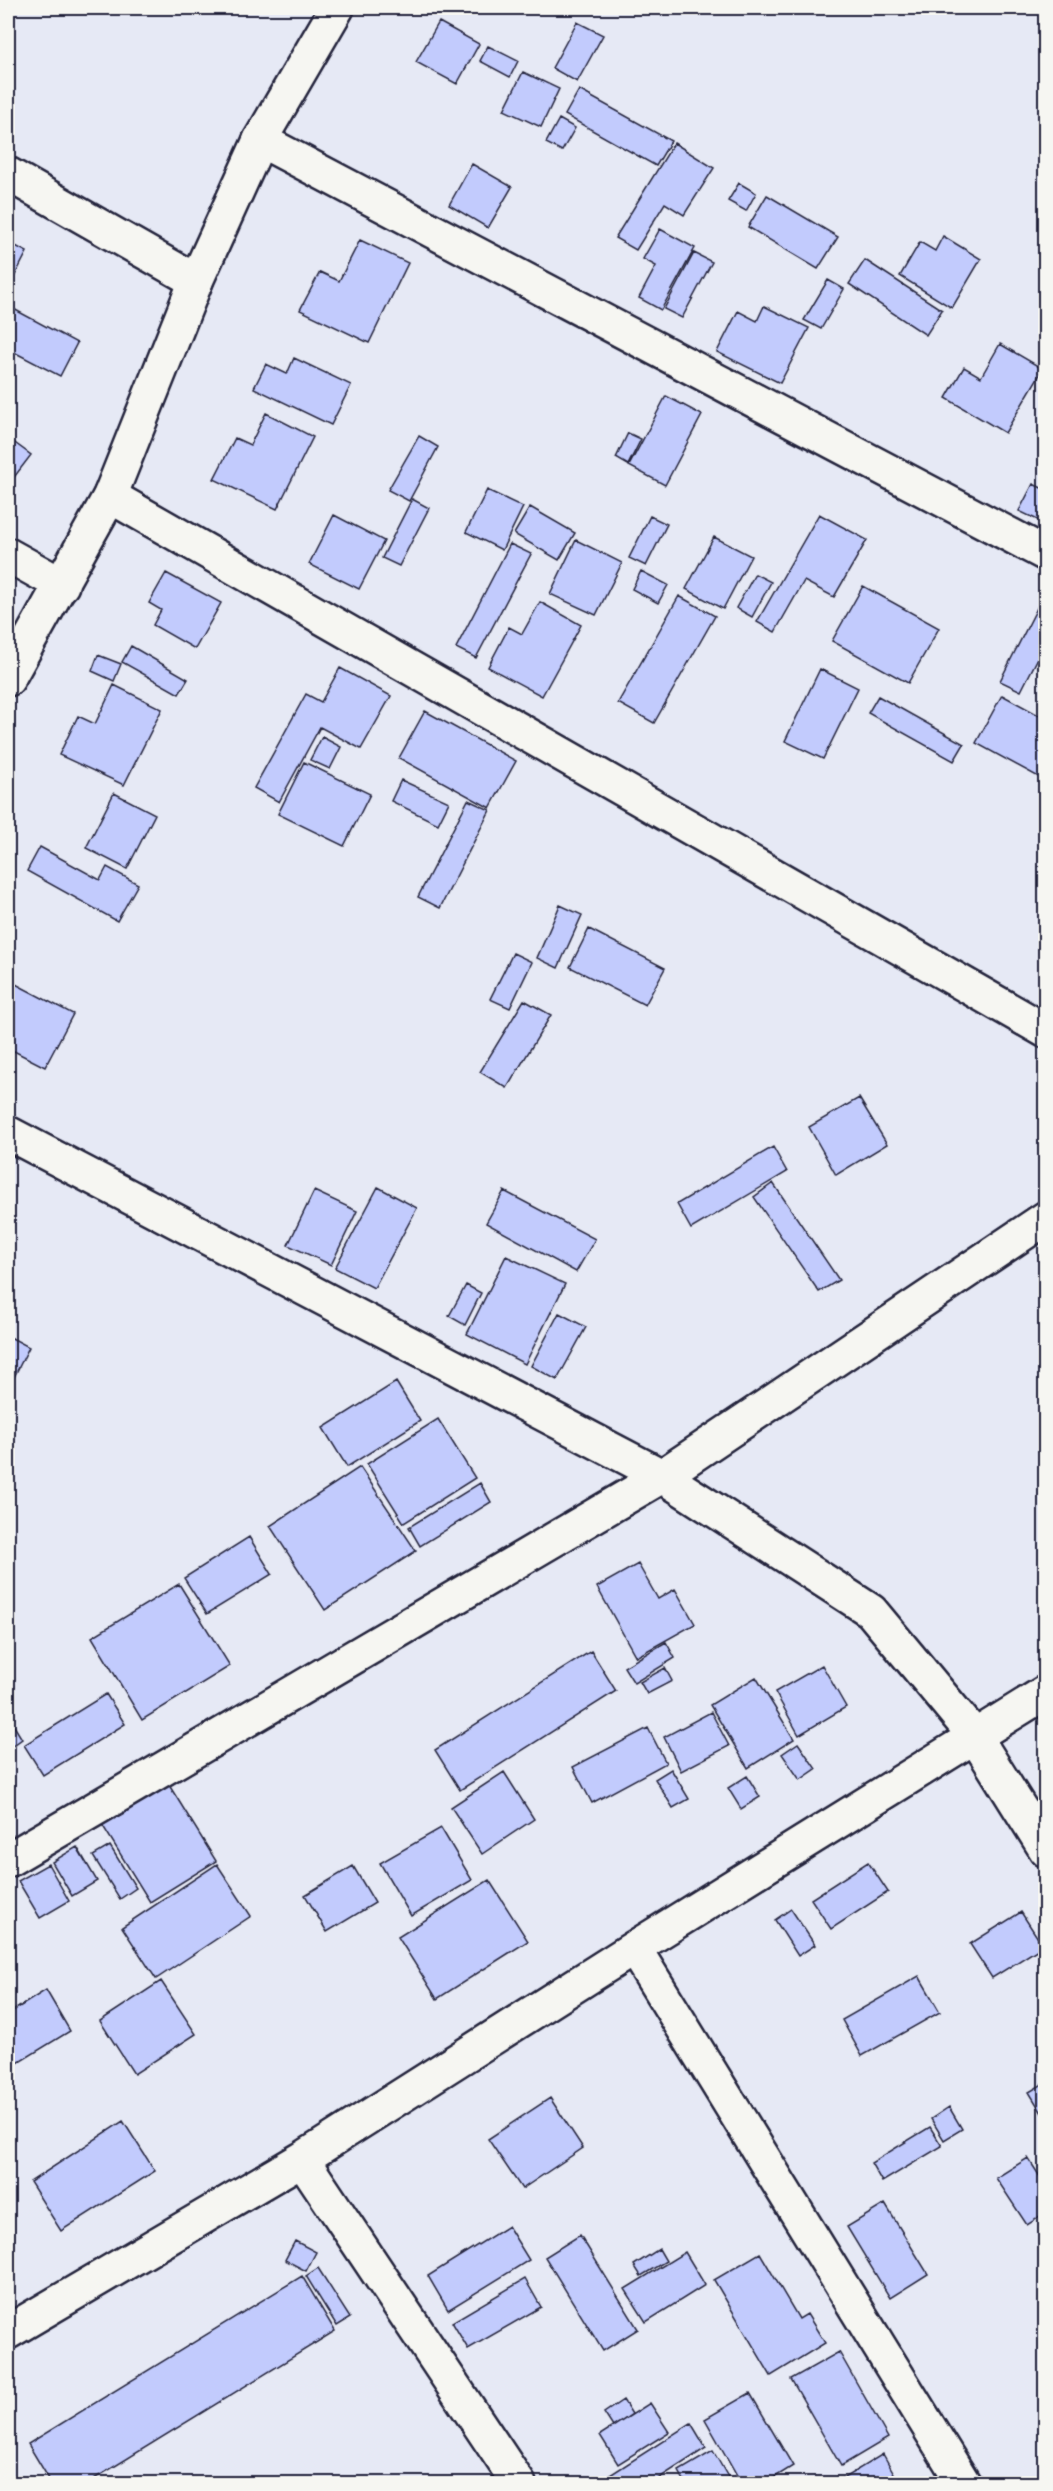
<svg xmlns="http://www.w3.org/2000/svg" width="1053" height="2491" viewBox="0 0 1053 2491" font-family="Mali,sans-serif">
  <rect width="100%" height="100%" fill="#e6e9f5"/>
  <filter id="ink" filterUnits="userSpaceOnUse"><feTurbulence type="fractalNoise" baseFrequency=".0167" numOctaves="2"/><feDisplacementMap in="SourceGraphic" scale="12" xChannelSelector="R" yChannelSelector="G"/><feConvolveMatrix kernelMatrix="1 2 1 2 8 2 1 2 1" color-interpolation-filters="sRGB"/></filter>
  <g filter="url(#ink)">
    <path fill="#c2cbfd" stroke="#22223b" stroke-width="1.5" d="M439 22 479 44 457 84 416 62Z
      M577 22 603 35 577 82 552 68Z
      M488 46 518 61 510 77 480 61Z
      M523 72 559 89 541 127 504 110Z
      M579 90 671 141 656 166 565 115Z
      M559 119 575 128 562 151 546 143Z
      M674 143 714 168 684 215 665 203 636 250 615 238Z
      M472 164 512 187 488 228 449 205Z
      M739 183 756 193 746 211 728 201Z
      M767 195 838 237 818 269 748 227Z
      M660 229 695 248 661 310 639 298 656 266 643 259Z
      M943 236 981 259 952 308 900 276 920 242 935 251Z
      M360 240 408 263 369 343 300 310 320 272 339 281Z
      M8 242 27 252 8 289Z
      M694 253 712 262 682 318 664 309Z
      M865 260 942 310 926 335 849 284Z
      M828 280 844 289 821 329 804 320Z
      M8 306 77 343 60 376 8 349Z
      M764 306 809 328 780 383 717 352 738 311 757 321Z
      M1000 344 1043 369 1005 433 946 398 964 367 981 377Z
      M294 358 351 385 331 425 254 388 266 364 287 374Z
      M666 396 702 415 665 485 629 466Z
      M266 413 313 437 277 509 214 479 235 438 250 445Z
      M628 433 641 439 628 465 616 458Z
      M419 436 438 447 409 501 388 490Z
      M8 438 31 455 8 485Z
      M1033 484 1046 490V524L1019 511Z
      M487 490 523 507 502 550 466 532Z
      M412 499 429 508 399 566 382 558Z
      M530 507 575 533 559 560 514 534Z
      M819 514 867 540 834 597 804 581 775 632 757 622Z
      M334 515 384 541 359 589 309 564Z
      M650 516 667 524 646 566 629 558Z
      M714 537 751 556 723 609 686 589Z
      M576 540 622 563 596 615 550 594Z
      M510 544 531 554 476 658 456 648Z
      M641 571 668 585 658 603 632 589Z
      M166 573 221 603 195 649 153 625 161 610 149 603Z
      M755 574 771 582 752 617 736 608Z
      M863 586 939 628 908 683 832 641Z
      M679 596 715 616 654 723 618 703Z
      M540 602 581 625 542 696 488 667 509 627 522 634Z
      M1038 606 1046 610V642L1021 691 1000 681Z
      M131 646 188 679 179 694 122 662Z
      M98 655 121 664 114 681 92 671Z
      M340 668 391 696 361 749 320 727 279 802 254 788 306 694 321 702Z
      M820 669 858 688 823 759 785 741Z
      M114 685 162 709 124 785 59 755 78 716 95 724Z
      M1002 695 1046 719V781L976 743Z
      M878 696 964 744 954 761 868 713Z
      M425 711 516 761 490 808 399 758Z
      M322 737 341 747 330 769 310 760Z
      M304 762 370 794 344 846 278 814Z
      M401 780 449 802 438 824 391 801Z
      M114 793 155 814 127 869 86 848Z
      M468 800 490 810 440 908 418 897Z
      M40 847 100 880 107 867 138 884 117 921 27 871Z
      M560 905 582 915 558 968 537 958Z
      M589 929 665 968 645 1005 570 967Z
      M513 953 532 962 510 1008 490 999Z
      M8 980 73 1014 45 1067 8 1048Z
      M524 1000 551 1015 507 1088 480 1072Z
      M859 1098 887 1144 836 1175 809 1127Z
      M773 1147 787 1172 691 1229 677 1204Z
      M773 1183 839 1280 819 1292 754 1197Z
      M378 1187 417 1208 374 1288 335 1268Z
      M314 1191 357 1211 331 1265 288 1245Z
      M504 1191 595 1239 576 1272 486 1223Z
      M506 1256 565 1284 525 1364 467 1334Z
      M466 1285 481 1293 465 1325 449 1316Z
      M559 1313 586 1327 557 1380 531 1366Z
      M8 1336 29 1347 8 1389Z
      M396 1382 420 1421 347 1467 323 1428Z
      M438 1419 475 1478 404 1523 367 1464Z
      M360 1467 416 1551 325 1610 270 1526Z
      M480 1483 491 1502 420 1546 409 1527Z
      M249 1537 272 1574 207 1614 184 1578Z
      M638 1564 658 1599 675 1589 695 1624 636 1657 597 1587Z
      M179 1584 230 1666 142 1720 92 1637Z
      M666 1642 675 1658 634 1683 624 1667Z
      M591 1651 616 1691 460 1790 435 1750Z
      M822 1665 846 1707 799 1735 775 1692Z
      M665 1668 672 1681 647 1694 640 1682Z
      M756 1677 794 1739 748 1768 710 1705Z
      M106 1694 125 1724 43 1775 24 1745Z
      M711 1712 729 1746 681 1771 664 1737Z
      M8 1716 22 1739 8 1749Z
      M648 1728 666 1763 592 1803 573 1767Z
      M798 1743 816 1769 800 1780 782 1754Z
      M671 1769 689 1799 673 1808 655 1779Z
      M504 1772 534 1819 482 1854 451 1807Z
      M747 1776 760 1797 741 1809 728 1788Z
      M164 1777 216 1861 150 1902 98 1818Z
      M441 1828 472 1880 411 1916 380 1863Z
      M110 1846 136 1888 120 1899 93 1856Z
      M77 1847 97 1881 72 1896 52 1862Z
      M868 1862 888 1892 831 1929 811 1899Z
      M48 1864 69 1901 40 1918 18 1881Z
      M217 1864 251 1916 156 1979 122 1927Z
      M353 1866 375 1903 327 1932 305 1895Z
      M489 1880 528 1941 437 1999 398 1937Z
      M791 1909 815 1945 798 1956 775 1920Z
      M1021 1912 1043 1946 992 1978 970 1944Z
      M919 1976 940 2012 862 2056 842 2020Z
      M161 1981 196 2034 134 2074 100 2021Z
      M46 1990 70 2031 8 2069V2014Z
      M1046 2082V2117L1045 2118 1029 2092Z
      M550 2098 583 2148 522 2189 488 2139Z
      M949 2107 962 2129 944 2140 931 2119Z
      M123 2121 155 2171 61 2231 30 2182Z
      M930 2127 942 2146 882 2182 871 2163Z
      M1028 2158 1046 2186V2213L1027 2225 996 2178Z
      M885 2204 928 2274 890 2298 847 2227Z
      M508 2226 529 2260 448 2310 428 2276Z
      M580 2235 638 2329 603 2351 545 2257Z
      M1046 2237V2252L1039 2241Z
      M295 2241 316 2252 306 2271 285 2260Z
      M659 2249 666 2261 641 2276 634 2265Z
      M685 2252 705 2285 646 2322 625 2289Z
      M760 2253 799 2319 807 2314 825 2343 771 2376 714 2280Z
      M318 2268 350 2318 337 2326 306 2276Z
      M302 2276 335 2331 86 2484H52L28 2444Z
      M525 2279 541 2307 468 2349 452 2322Z
      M839 2352 888 2438 841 2466 791 2379Z
      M750 2393 793 2466 764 2484H742L705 2419Z
      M623 2400 632 2414 613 2427 604 2413Z
      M650 2403 669 2432 618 2464 600 2435Z
      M691 2423 706 2448 650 2484H596Z
      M713 2451 732 2484H686L679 2471Z
      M883 2454 900 2484H834Z
      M1046 2470V2484H1025Z"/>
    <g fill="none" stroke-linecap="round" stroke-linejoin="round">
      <g stroke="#22223b" stroke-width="38">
        <path id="street" d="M260 140 1046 554
          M8 174 196 281
          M110 496 1046 1031
          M8 555 62 585
          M8 1133 662 1476 871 1611 974 1735 1046 1850
          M8 1860 662 1476 1046 1218
          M634 1948 964 2484
          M302 2159 519 2484
          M8 2332 302 2159 634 1948 1046 1692"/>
      </g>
      <g stroke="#22223b" stroke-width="38">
        <path id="secondary" d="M8 679 110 496 196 281 260 140 337 8"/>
      </g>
      <use href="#street" stroke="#f6f6f2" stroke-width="33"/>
      <use href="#secondary" stroke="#f6f6f2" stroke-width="33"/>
    </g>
  </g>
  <rect width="1053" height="2491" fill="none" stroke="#f6f6f2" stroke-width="30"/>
  <rect x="15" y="15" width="1023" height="2461" fill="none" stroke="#22223b" stroke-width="2" filter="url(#ink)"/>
</svg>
